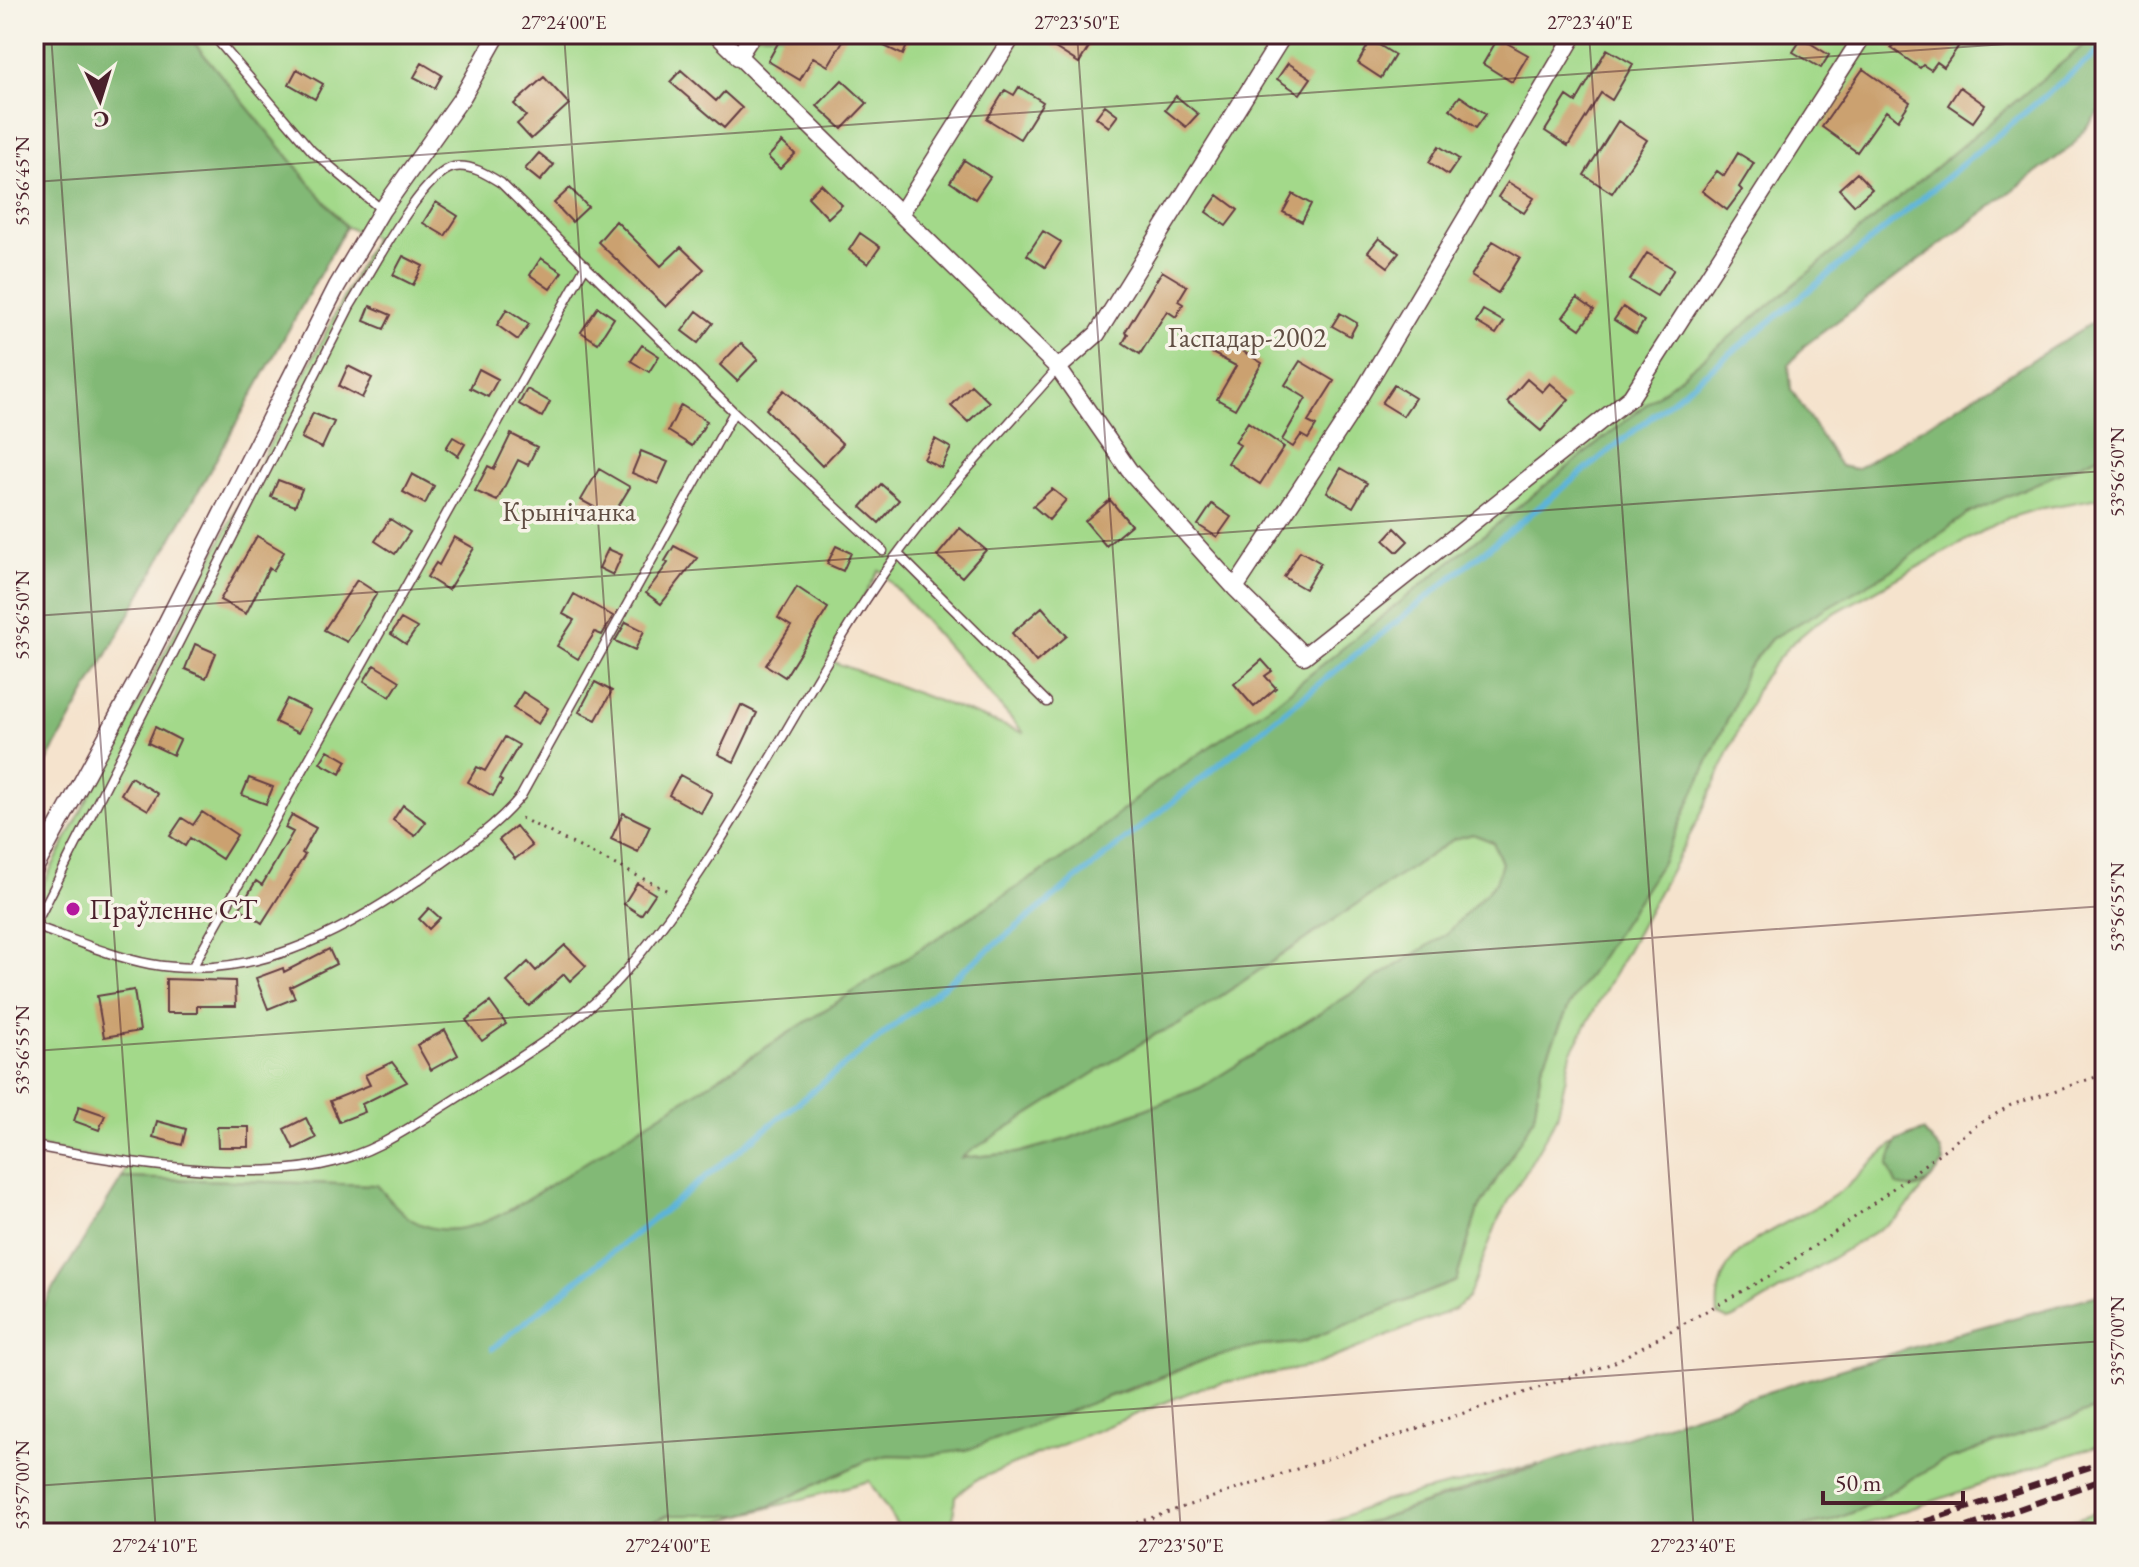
<svg xmlns="http://www.w3.org/2000/svg" width="2139" height="1567" viewBox="0 0 2139 1567" font-family="'EB Garamond',serif">
  <rect width="100%" height="100%" fill="#f7f3e8"/>
  <filter id="ink" filterUnits="userSpaceOnUse"><feTurbulence type="fractalNoise" baseFrequency=".0125" numOctaves="2"/><feDisplacementMap in="SourceGraphic" scale="16" xChannelSelector="R" yChannelSelector="G"/><feConvolveMatrix kernelMatrix="1 2 1 2 8 2 1 2 1" color-interpolation-filters="sRGB"/></filter>
  <filter id="wash" filterUnits="userSpaceOnUse"><feTurbulence type="fractalNoise" baseFrequency=".006" numOctaves="4" result="noise"/><feDisplacementMap in="SourceGraphic" scale="32" xChannelSelector="R" yChannelSelector="G"/><feGaussianBlur stdDeviation="1.8" result="paint"/><feColorMatrix in="noise" values="0 0 0 0 0 0 0 0 0 0 0 0 0 0 0 0 0 1.4 0 .05"/><feComposite in="paint" operator="in"/></filter>
  <g filter="url(#wash)">
    <rect width="100%" height="100%" fill="#f5e3cd"/>
    <path fill="#a3d98a" stroke="#767c5a" stroke-width="2" fill-rule="evenodd" d="M187 34H2097L1761 312 1276 702 1156 783 1074 851 566 1175C523 1200 464 1251 412 1220 399 1212 387 1196 376 1185L122 1178 128 1164 34 1146V901L149 683 374 237 346 227ZM879 570H880L1024 733 828 660Z
      M2105 453V497L2038 509 2005 519 1816 623 1788 647 1761 680 1698 820 1571 1053 1557 1117 1499 1218 1468 1298 1455 1309 1313 1366 1205 1386 976 1480 955 1496 952 1533H902L869 1481 676 1533H627L668 1515 770 1506 866 1461 888 1455 924 1456 1139 1387 1212 1357 1260 1346 1300 1343 1456 1281 1477 1212 1534 1117 1541 1069 1569 1005 1661 864 1734 705 1746 670 1771 639 1891 571 1967 514Z
      M1473 834 1493 842 1502 863 1496 882 1447 934 1200 1088 1068 1139 1017 1153 958 1158 1156 1034 1178 1025 1454 839Z
      M1923 1131 1941 1151 1944 1163 1899 1217 1736 1317 1728 1320 1718 1315C1716 1292 1721 1270 1739 1253 1769 1226 1813 1213 1845 1188 1872 1167 1887 1139 1923 1131Z
      M2105 1406V1443L1839 1533H1766L1831 1521 1859 1510 1939 1463Z
      M1539 1464 1337 1533H1302L1380 1502Z
      M2105 1509V1533H2034Z"/>
    <path fill="#82b976" stroke="#666c50" stroke-width="2" fill-rule="evenodd" d="M34 34H187L346 227 34 785Z
      M2097 34H2105V104L2071 147 1804 346 1789 365 1791 389 1840 466 1856 469 2105 315V453L1967 514 1891 571 1771 639 1746 670 1734 705 1661 864 1569 1006 1541 1069 1534 1117 1477 1212 1456 1281 1300 1343 1260 1346 1212 1357 967 1450 924 1456 888 1455 866 1461 770 1506 741 1515H668L627 1533H34V1320L122 1178 377 1185C387 1196 399 1212 412 1220 464 1251 523 1200 566 1175L1074 851 1156 783 1276 702 1761 312ZM1473 834 1493 842 1502 863 1496 882 1447 934 1200 1088 1068 1139 1017 1153 960 1158 1156 1034 1178 1025 1454 839Z
      M1923 1131 1941 1151 1944 1163C1931 1181 1921 1193 1897 1186L1888 1166 1897 1141Z
      M2105 1293V1406L1939 1463 1859 1510 1831 1521 1766 1533H1337L1693 1415 1962 1332Z"/>
    <g fill="none" stroke-linecap="round" stroke-linejoin="round">
      <path stroke="#5cb4d9" stroke-width="6" d="M493 1348 1864 246 2105 46"/>
    </g>
    <g id="blocks">
      <path fill="#cba16f" d="M783 34H847L828 66 813 57 800 80 768 61Z
        M889 34H912L903 55 884 46Z
        M1033 34H1097L1079 63Z
        M1901 34H1948L1955 39 1953 43 1958 47 1944 67 1937 62 1931 70 1923 65 1920 68 1891 48Z
        M1498 38 1528 55 1512 82 1483 64Z
        M1802 38 1829 55 1821 68 1793 52Z
        M1371 40 1395 55 1381 78 1358 63Z
        M1607 49 1633 64 1612 100 1601 93 1568 146 1545 131 1567 96 1576 102Z
        M422 63 442 75 435 88 414 77Z
        M1288 63 1311 78 1300 94 1277 79Z
        M297 69 323 84 315 99 289 84Z
        M1863 69 1910 102 1898 120 1886 111 1857 152 1822 127Z
        M681 70 716 101 724 92 742 108 724 128 670 82Z
        M544 77 569 104 531 139 517 124 526 116 514 104Z
        M842 80 867 103 842 129 817 106Z
        M1019 87 1043 102 1020 139 987 119 1005 90 1014 95Z
        M1960 87 1985 105 1973 122 1948 105Z
        M1176 96 1198 114 1186 127 1165 110Z
        M1460 96 1486 114 1476 128 1450 109Z
        M1105 105 1118 115 1109 127 1096 117Z
        M1618 121 1647 140 1612 193 1584 175Z
        M782 142 795 154 780 169 768 157Z
        M1439 146 1459 159 1448 175 1429 162Z
        M539 153 554 165 540 181 525 169Z
        M1738 153 1754 163 1739 187 1742 190 1727 210 1702 191 1717 171 1724 176Z
        M964 160 990 177 975 199 950 182Z
        M1857 173 1872 189 1854 205 1839 189Z
        M1508 182 1534 198 1524 213 1498 197Z
        M821 184 842 205 828 218 808 197Z
        M570 188 588 207 572 222 554 203Z
        M1293 194 1311 204 1302 222 1283 212Z
        M1218 195 1238 210 1226 226 1206 212Z
        M436 202 458 216 445 236 423 223Z
        M616 221 661 266 681 247 704 269 666 307 598 242Z
        M1043 231 1061 242 1045 267 1027 255Z
        M860 233 880 247 868 264 849 250Z
        M1379 238 1399 253 1388 267 1368 252Z
        M1493 241 1520 257 1498 293 1471 276Z
        M1647 253 1674 269 1657 296 1630 280Z
        M403 256 423 266 413 285 393 275Z
        M541 258 562 272 550 289 530 275Z
        M1162 271 1187 286 1178 301 1183 304 1176 317 1167 311 1140 354 1123 343 1128 334 1125 332Z
        M1577 298 1594 310 1580 329 1563 317Z
        M370 306 391 315 384 329 364 321Z
        M598 307 614 318 598 343 581 332Z
        M1623 307 1644 321 1636 334 1614 320Z
        M507 309 529 324 518 340 497 325Z
        M1483 310 1504 322 1496 334 1476 322Z
        M697 311 713 323 698 343 682 331Z
        M1340 313 1357 323 1350 336 1332 326Z
        M1221 338 1262 363 1235 409 1217 399 1236 366 1212 353Z
        M741 343 758 359 737 381 720 365Z
        M642 345 659 356 649 372 631 361Z
        M1300 361 1334 381 1308 422 1316 426 1308 439 1301 435 1293 447 1282 440 1306 398 1285 385Z
        M348 366 372 378 362 398 339 386Z
        M479 369 498 379 488 397 470 388Z
        M1527 379 1542 392 1550 383 1569 399 1541 431 1507 402Z
        M971 385 989 402 968 422 951 406Z
        M1394 385 1415 398 1403 416 1382 403Z
        M527 389 550 402 542 417 519 404Z
        M784 390 843 444 822 466 766 409Z
        M681 405 707 421 692 446 668 431Z
        M313 413 334 422 322 448 301 438Z
        M1248 422 1284 447 1260 484 1228 463 1240 445 1235 442Z
        M511 434 537 447 528 465 518 460 497 501 475 491 488 466 494 469Z
        M453 437 465 444 458 456 446 448Z
        M935 439 951 448 941 468 924 459Z
        M641 451 668 462 658 484 632 473Z
        M1341 468 1367 483 1353 507 1327 492Z
        M599 469 630 487 612 517 581 500Z
        M412 474 434 486 425 504 403 492Z
        M278 480 302 489 295 506 271 497Z
        M881 484 899 500 879 523 861 507Z
        M1052 489 1066 500 1049 520 1033 506Z
        M1110 500 1131 525 1106 546 1085 521Z
        M1212 504 1231 517 1217 537 1198 525Z
        M390 519 410 532 395 554 375 541Z
        M960 528 986 550 962 577 937 556Z
        M1395 528 1408 541 1397 552 1384 540Z
        M257 536 284 552 273 571 269 568 246 614 220 600Z
        M454 537 474 548 448 590 427 577 436 563 439 565Z
        M674 546 697 558 661 604 646 593 668 563 665 561Z
        M836 546 851 553 843 571 827 564Z
        M608 549 622 555 613 575 599 568Z
        M1300 551 1321 563 1305 589 1284 577Z
        M357 580 377 593 347 642 324 630Z
        M797 587 828 608 785 677 766 665 791 626 778 618Z
        M574 594 613 616 602 635 595 632 578 659 557 646 574 620 563 614Z
        M1042 607 1067 636 1036 662 1012 633Z
        M401 619 417 628 406 644 391 634Z
        M626 622 644 631 635 650 615 641Z
        M195 644 216 653 206 678 185 669Z
        M1262 660 1272 671 1265 676 1276 688 1254 707 1234 684Z
        M374 665 400 681 390 697 364 681Z
        M595 682 612 691 596 720 579 712Z
        M523 692 548 708 538 724 513 708Z
        M287 699 310 710 298 733 275 722Z
        M741 705 757 713 734 762 718 754Z
        M155 727 180 740 173 755 148 743Z
        M505 737 519 745 499 779 502 781 493 796 468 782 477 767 485 771Z
        M328 750 347 761 340 774 320 763Z
        M680 775 712 793 701 813 669 795Z
        M131 777 158 794 148 810 121 794Z
        M249 778 273 787 266 804 242 795Z
        M403 805 426 822 415 836 393 820Z
        M202 812 237 835 222 859 190 838 185 846 170 836 182 818 193 825Z
        M623 813 650 826 638 852 611 839Z
        M292 815 316 828 302 853 305 855 262 923 240 908 256 881 262 885 293 832 285 828Z
        M516 826 532 846 515 859 499 840Z
        M637 883 655 894 641 915 624 904Z
        M429 908 440 918 429 929 419 919Z
        M565 945 586 966 570 981 564 974 529 1006 507 982 528 962 536 971Z
        M329 949 336 964 290 987 295 998 268 1009 256 978 283 968 284 972Z
        M166 979 235 981 236 1006H197V1013H166Z
        M134 990 140 1031 104 1037 97 996Z
        M490 1002 506 1024 482 1041 466 1020Z
        M445 1030 458 1055 431 1070 417 1045Z
        M392 1062 407 1082 362 1104 365 1112 339 1122 330 1101 370 1085 365 1075Z
        M79 1106 105 1115 99 1130 74 1121Z
        M306 1118 316 1138 294 1149 284 1129Z
        M157 1121 186 1129 182 1145 153 1137Z
        M217 1127H249V1147H218Z"/>
    </g>
  </g>
  <g filter="url(#ink)">
    <use href="#blocks" fill-opacity="0" stroke="#643c43" stroke-width="2"/>
    <g fill="none" stroke-linecap="round" stroke-linejoin="round">
      <g stroke="#643c43" stroke-width="11">
        <path id="service" d="M212 34 312 151 382 210
          M898 554 1047 702
          M34 926C72 939 110 956 150 964 249 982 339 935 417 881 452 856 493 830 521 796L734 412
          M34 927 350 306C369 276 422 173 454 167 471 164 488 175 501 183L734 412 883 551
          M193 966 586 265
          M34 1146C119 1162 235 1181 320 1165 374 1155 417 1123 463 1094 519 1058 582 1022 625 972 732 848 798 693 893 560 942 493 1003 431 1058 368"/>
      </g>
      <g stroke="#643c43" stroke-width="19">
        <path id="minor" d="M716 34 1058 368 1129 470 1235 588 1304 656 1631 397 1864 34
          M738 57 753 34
          M901 213 1014 34
          M1058 368 1097 334 1284 34
          M1235 588 1347 418 1575 34
          M34 870 140 675 337 286 382 210 463 96 498 34"/>
      </g>
      <path stroke="#643c43" stroke-width="3" stroke-dasharray="2 6" stroke-linecap="butt" d="M521 818 668 891
        M1106 1533 1613 1363 1771 1275 1838 1230 1974 1127 2011 1105 2105 1074"/>
      <use href="#service" stroke="#fff" stroke-width="8"/>
      <use href="#minor" stroke="#fff" stroke-width="16"/>
      <path stroke="#4a1f2b" stroke-width="6" stroke-dasharray="12 6" stroke-linecap="butt" d="M1891 1533 2105 1462
        M1950 1533 2105 1479"/>
    </g>
  </g>
  <path fill="none" stroke="#4a1f2b" stroke-width="2" stroke-opacity="0.45" d="M51 34 156 1533M564 34 669 1533M1077 34 1181 1533M1589 34 1694 1533M2102 34 2105 75M34 182 2105 37M34 616 2105 471M34 1051 2105 906M34 1486 2105 1341"/>
  <circle fill="#b5179e" stroke="#f7f3e8" stroke-width="3" cx="73" cy="909" r="8"/>
  <g text-anchor="middle" stroke-width="7" stroke-linejoin="round" paint-order="stroke">
    <g font-size="28" fill="#604e43" stroke="#f7f3e8">
      <text x="1247" y="347">Гаспадар-2002</text>
      <text x="569" y="521">Крынічанка</text>
    </g>
    <g font-size="28" fill="#4a1f2b" stroke="#f7f3e8" text-anchor="start">
      <text x="89" y="919">Праўленне СТ</text>
    </g>
  </g>
  <rect width="2139" height="1567" fill="none" stroke="#f7f3e8" stroke-width="88"/>
  <g transform="translate(100 100) rotate(176)" stroke="#f7f3e8" stroke-width="6" paint-order="stroke">
  <path d="M0-6L14 30L0 20L-14 30Z" fill="#4a1f2b"/>
  <text y="-12" font-size="22" font-weight="bold" text-anchor="middle" fill="#4a1f2b">С</text>
  </g>
  <path d="M1823 1491v12h140v-12" fill="none" stroke="#4a1f2b" stroke-width="4"/>
  <text x="1835" y="1491" font-size="24" fill="#4a1f2b" stroke="#f7f3e8" stroke-width="6" paint-order="stroke">50 m</text>
  <rect x="44" y="44" width="2051" height="1479" fill="none" stroke="#4a1f2b" stroke-width="3"/>
  <g font-size="20" text-anchor="middle" fill="#4a1f2b">
    <text x="564" y="29">27°24'00"E</text>
    <text x="1077" y="29">27°23'50"E</text>
    <text x="1590" y="29">27°23'40"E</text>
    <text transform="translate(22 181) rotate(-90)" y="7">53°56'45"N</text>
    <text transform="translate(2117 472) rotate(-90)" y="7">53°56'50"N</text>
    <text transform="translate(22 615) rotate(-90)" y="7">53°56'50"N</text>
    <text transform="translate(2117 907) rotate(-90)" y="7">53°56'55"N</text>
    <text transform="translate(22 1050) rotate(-90)" y="7">53°56'55"N</text>
    <text transform="translate(2117 1341) rotate(-90)" y="7">53°57'00"N</text>
    <text transform="translate(22 1485) rotate(-90)" y="7">53°57'00"N</text>
    <text x="155" y="1552">27°24'10"E</text>
    <text x="668" y="1552">27°24'00"E</text>
    <text x="1181" y="1552">27°23'50"E</text>
    <text x="1693" y="1552">27°23'40"E</text>
  </g>
</svg>
